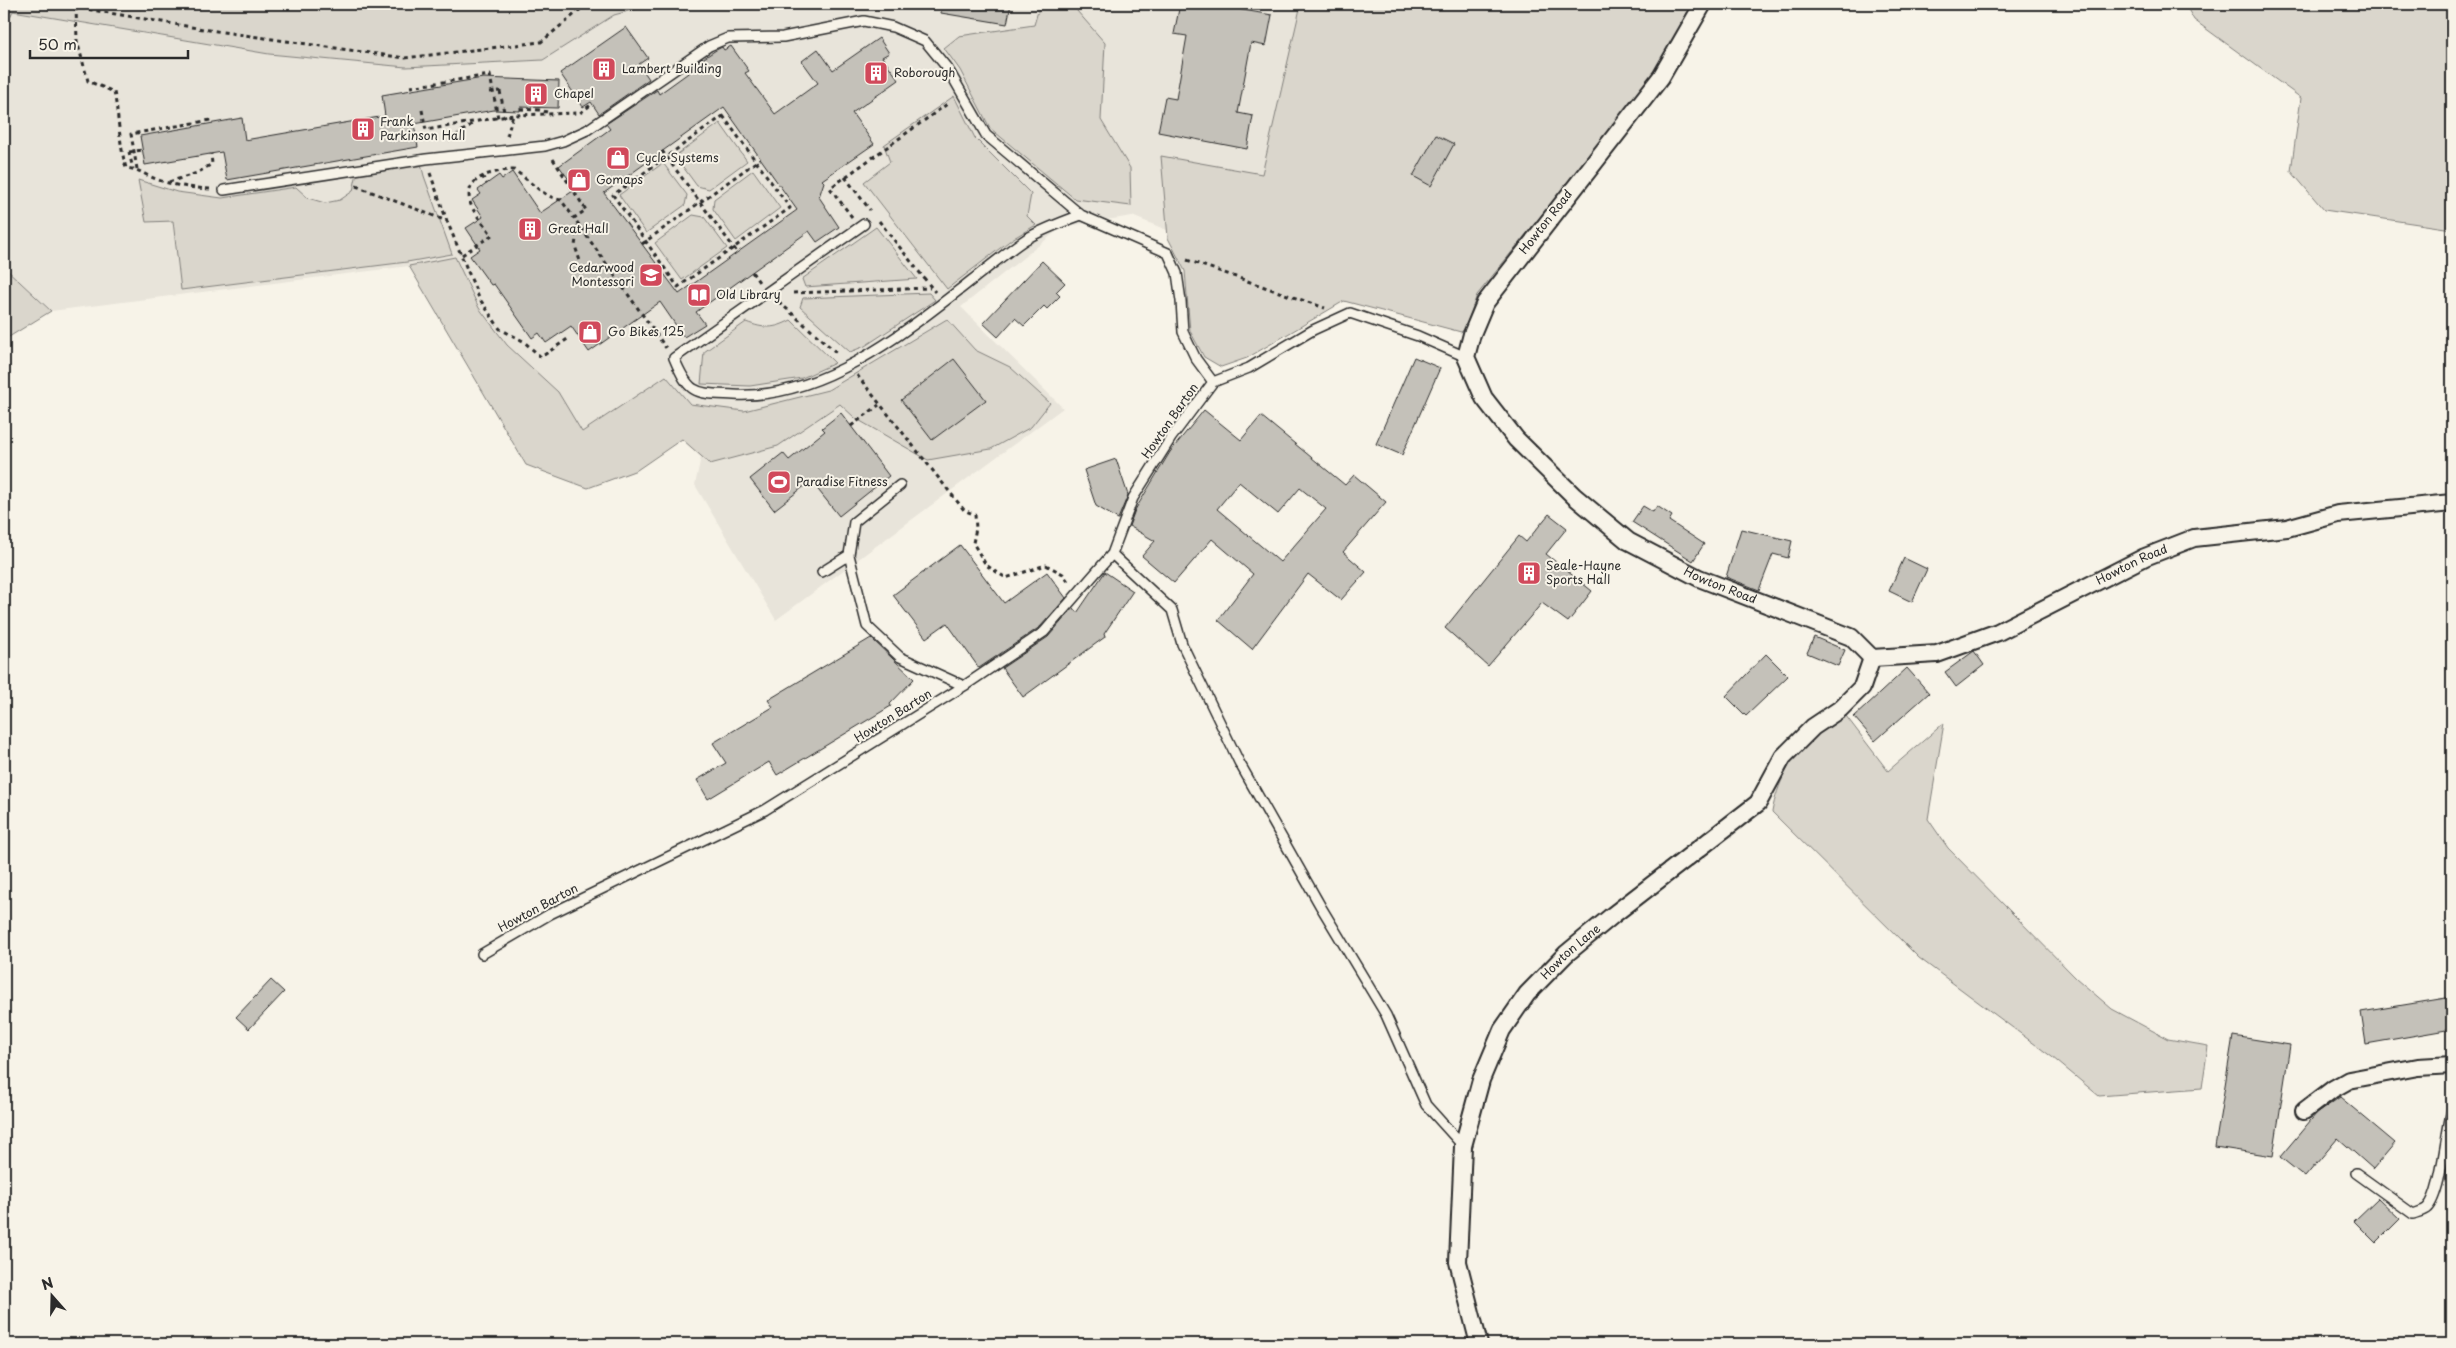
<svg xmlns="http://www.w3.org/2000/svg" width="2456" height="1348" viewBox="0 0 2456 1348" font-family="'Playpen Sans',sans-serif">
  <rect width="100%" height="100%" fill="#f7f3e8"/>
  <filter id="ink" filterUnits="userSpaceOnUse"><feTurbulence type="fractalNoise" baseFrequency=".02" numOctaves="2"/><feDisplacementMap in="SourceGraphic" scale="10" xChannelSelector="R" yChannelSelector="G"/><feConvolveMatrix kernelMatrix="1 2 1 2 8 2 1 2 1" color-interpolation-filters="sRGB"/></filter>
  <g filter="url(#ink)">
    <path fill="#e8e4da" d="M654 4H1690L1308 287 1132 216 1062 227 961 307 1063 408 776 620 695 485 701 457 681 439 637 470 588 488 526 465 409 266 51 311 4 267V29L13 11 269 54 406 67 543 60 614 15Z"/>
    <path fill="#dad6cc" stroke="#82807c" d="M4 4H654L614 15 543 60 406 67 269 54 13 11 4 29Z
      M1040 4H1078L1077 11 1105 43 1101 120 1130 168 1131 206 1075 199 990 128 960 70 944 48 959 36 1034 25Z
      M1301 4H1694L1657 72 1477 295 1465 329 1461 332 1344 301 1247 358 1221 367 1204 357 1190 331 1185 271 1168 238 1161 156 1262 174Z
      M2185 4H2452V229L2324 210 2291 171 2301 98 2194 20Z
      M954 96 975 138 1031 194 1027 216 1036 225 1012 239 947 289 864 182 890 162 884 145Z
      M720 123 747 161 709 189 697 186 675 156Z
      M663 163 687 195 685 205 646 233 619 195Z
      M421 164 424 176 452 254 407 262 181 290 173 221 146 222 138 180 177 192 222 198 296 187 308 198 325 203 340 200 353 191 357 173Z
      M753 170 780 208 736 241 713 209 714 199Z
      M693 215 704 217 727 248 682 280 655 243Z
      M876 227 917 279 805 287 802 279Z
      M455 257 479 308 507 345 558 392 582 432 666 376 690 404 744 411 828 390 947 319 975 350 1010 367 1050 403 1031 427 991 449 928 460 855 418 840 404 778 446 710 464 682 439 637 470 588 488 526 465 409 266Z
      M4 267 51 311 4 340Z
      M929 293 935 300 865 346 850 352 800 307 803 298Z
      M791 320 835 363 802 378 750 386 701 384 704 352 746 322C764 329 774 329 791 320Z
      M1846 716 1888 771 1944 723 1928 819 1948 848 2076 978 2112 1009 2168 1039 2208 1046 2202 1088 2099 1096 2052 1057 1919 958 1772 812C1777 785 1791 755 1812 737 1822 729 1835 723 1846 716Z"/>
    <path fill="#c4c1b9" stroke="#2b2b2b" fill-rule="evenodd" d="M942 4H1011L1007 24 941 13Z
      M1180 4H1208L1272 15 1266 46 1251 43 1238 113 1253 116 1247 149 1158 132 1165 97 1176 99 1187 36 1174 34Z
      M626 27 648 58 639 64 649 79 599 114 591 102 583 107 560 73Z
      M879 38 889 53 882 57 899 80 852 113 874 144 822 180 824 182 819 197 839 227 817 242 809 231 696 312 705 324 684 337 660 302 589 352 571 326 546 343 539 333 532 338 494 284 491 285 470 256 480 249 466 228 483 217 472 200 481 194 478 190 499 175 502 179 512 172 540 213 576 189 559 166 610 129 606 124 657 90 659 94 691 71 689 68 716 50 722 47 724 50 731 46 749 71 745 73 775 114 818 83 802 61 818 49 833 70ZM724 107 797 210 679 294 604 193Z
      M483 78 559 81 558 108 520 107V111L494 110 414 124 418 147 227 180 222 152 145 165 140 136 242 118 245 140 385 116 382 95Z
      M1436 135 1454 144 1431 186 1413 176Z
      M1042 261 1065 283 1056 292 1060 296 1047 309 1044 306 1024 326 1015 318 998 337 983 323Z
      M1414 357 1440 368 1402 455 1376 444Z
      M954 359 986 400 932 440 901 400Z
      M1204 410 1241 440 1261 416 1345 485 1354 475 1386 502 1343 552 1366 572 1341 600 1308 574 1252 649 1218 620 1253 574 1212 539 1174 583 1142 556 1155 541 1129 526 1135 510 1170 452ZM1239 482 1278 514 1300 488 1326 509 1280 562 1217 509Z
      M841 413 889 476 839 516 811 481 774 510 750 479 783 453 789 460 825 431 822 428Z
      M1116 459 1128 495 1118 519 1096 506 1084 470Z
      M1643 506 1653 512 1657 506 1672 516 1669 521 1704 544 1693 561 1632 522Z
      M1549 514 1567 528 1546 554 1592 591 1568 622 1542 603 1488 666 1445 628 1519 536 1526 542Z
      M1741 529 1792 541 1788 558 1773 554 1759 590 1726 577Z
      M960 545 1004 603 1047 572 1066 598 1040 627 979 668 947 623 926 638 893 595Z
      M1904 558 1927 569 1912 602 1889 591Z
      M1105 572 1133 591 1104 634 1105 637 1023 697 1002 668 1048 637 1073 608 1077 613Z
      M1814 637 1845 650 1838 666 1807 653Z
      M871 638 914 679 890 704 891 706 777 775 769 762 708 799 697 780 726 763 713 743 773 707 768 700Z
      M1974 651 1984 665 1956 687 1945 672Z
      M1766 654 1788 676 1746 716 1726 696Z
      M1907 668 1929 693 1875 741 1854 717Z
      M271 980 284 992 249 1029 236 1017Z
      M2452 997V1029L2366 1044 2361 1012Z
      M2233 1036 2290 1045 2273 1156 2215 1147Z
      M2340 1097 2395 1143 2373 1169 2338 1138 2305 1177 2280 1157 2316 1114Z
      M2378 1198 2400 1219 2376 1243 2354 1221Z"/>
    <g fill="none" stroke-linecap="round" stroke-linejoin="round">
      <g stroke="#2b2b2b" stroke-width="12">
        <path id="lane" d="M224 190 426 159 545 146 563 141 587 130 709 46 728 38 783 37 864 21 893 27 925 41 948 69 986 135 1081 215 1168 253 1177 273 1181 301 1183 332 1196 359 1213 382 1249 368 1313 330 1350 313 1418 336 1466 357
          M864 224 674 358C690 396 695 393 734 395 824 400 909 329 977 276 993 264 1009 250 1026 239 1043 229 1062 222 1081 215
          M900 485 854 522 849 555 867 626 900 657 964 686
          M1112 554 1172 610 1182 644 1239 762 1321 907 1386 1015 1426 1105 1463 1146
          M822 572 849 555
          M482 954 550 914 765 810 964 686 1044 632 1112 554 1133 498 1171 438 1213 382
          M2356 1173 2413 1214C2418 1212 2424 1211 2427 1208 2441 1195 2446 1131 2452 1110"/>
      </g>
      <g stroke="#2b2b2b" stroke-width="20">
        <g id="street">
          <path id="s1" d="M1703 4 1661 77 1485 303 1472 334 1466 357 1484 398 1516 439 1574 496 1628 541 1699 578 1851 637 1872 658 1937 654 1998 632 2145 557 2194 538 2287 528 2338 514 2452 503"/>
          <path d="M2304 1111 2333 1089 2349 1080 2418 1067 2452 1065"/>
          <path id="s2" d="M1479 1344 1458 1262 1463 1146 1481 1080 1502 1030 1527 994 1566 954 1613 915 1758 803 1783 757 1813 727 1840 709 1862 687 1872 658"/>
        </g>
      </g>
      <path stroke="#2b2b2b" stroke-width="3" stroke-dasharray="4 4" stroke-linecap="butt" d="M57 4 209 30 405 58 541 42 587 4
        M76 7 77 41 88 81 114 92C119 117 119 143 126 168 142 170 142 174 156 179 174 186 192 188 211 189
        M410 87 490 75 498 118
        M500 91 505 117
        M520 109 539 110 547 112
        M422 110 426 130 513 115 580 113 592 104
        M723 116 790 208 678 287 613 195Z
        M507 136 513 115
        M449 141 472 124
        M662 151 737 252
        M129 152 133 169
        M553 159 586 210 574 218 666 348
        M137 169 131 134 211 120
        M430 173 447 221
        M482 176 487 184
        M845 177 870 210
        M169 182 197 173 212 164 211 154
        M356 186 447 221 479 298 500 329 523 341 541 357 569 338
        M852 217 830 188 950 102
        M879 221 935 292
        M578 225 575 246 580 261
        M642 244 760 159
        M462 255 492 235C486 227 472 211 470 202 463 176 497 170 514 170 531 181 541 196 561 200L574 218
        M1187 260 1325 308
        M752 272 759 282
        M793 293 930 288
        M779 302 838 354
        M857 375 964 510 975 515 976 528 973 543 986 565 1006 578 1046 565 1063 574 1069 583
        M851 426 879 405
        M1438 1344 1459 1339"/>
      <use href="#lane" stroke="#f7f3e8" stroke-width="9"/>
      <use href="#street" stroke="#f7f3e8" stroke-width="16"/>
      <path stroke="#2b2b2b" stroke-width="3" stroke-dasharray="4 4" stroke-linecap="butt" d="M489 92 500 91
        M129 152 142 150"/>
    </g>
  </g>
  <defs>
    <g id="building-square" transform="scale(1.25)"><rect x="-9" y="-9" width="18" height="18" rx="4" fill="#d1495b" stroke="#f7f3e8"/><path d="M-4-6H4V6H1V3H-1V6H-4ZM-2.5-4.3h1.7v1.8h-1.7ZM.8-4.3h1.7v1.8H.8ZM-2.5-1h1.7V.8h-1.7ZM.8-1h1.7V.8H.8Z" fill="#fff"/></g>
    <g id="shop-square" transform="scale(1.25)"><rect x="-9" y="-9" width="18" height="18" rx="4" fill="#d1495b" stroke="#f7f3e8"/><path d="M-5-2.5h2.3a2.7 3.5 0 0 1 5.4 0H5L5.5 6h-11ZM-1.5-2.5h3a1.5 2.3 0 0 0-3 0Z" fill="#fff"/></g>
    <g id="school-square" transform="scale(1.25)"><rect x="-9" y="-9" width="18" height="18" rx="4" fill="#d1495b" stroke="#f7f3e8"/><path d="M0-5L7-2L0 1L-7-2ZM-4 1L0 2.5L4 1V4Q0 6-4 4Z" fill="#fff"/></g>
    <g id="library-square" transform="scale(1.25)"><rect x="-9" y="-9" width="18" height="18" rx="4" fill="#d1495b" stroke="#f7f3e8"/><path d="M-6-4Q-3-5.5-.7-3.5V5Q-3 3-6 4ZM6-4Q3-5.5 .7-3.5V5Q3 3 6 4Z" fill="#fff"/></g>
    <g id="stadium-square" transform="scale(1.25)"><rect x="-9" y="-9" width="18" height="18" rx="4" fill="#d1495b" stroke="#f7f3e8"/><path d="M0-5a6.5 5 0 1 0 0 10a6.5 5 0 1 0 0-10ZM-3.5-1.8h7v3.6h-7Z" fill="#fff"/></g>
  </defs>
  <g fill-rule="evenodd">
    <use href="#building-square" x="604" y="69"/>
    <use href="#building-square" x="876" y="73"/>
    <use href="#building-square" x="536" y="94"/>
    <use href="#building-square" x="363" y="129"/>
    <use href="#shop-square" x="618" y="158"/>
    <use href="#shop-square" x="579" y="180"/>
    <use href="#building-square" x="530" y="229"/>
    <use href="#school-square" x="651" y="275"/>
    <use href="#library-square" x="699" y="295"/>
    <use href="#shop-square" x="590" y="332"/>
    <use href="#stadium-square" x="779" y="482"/>
    <use href="#building-square" x="1529" y="573"/>
  </g>
  <g text-anchor="middle" stroke-width="4" stroke-linejoin="round" paint-order="stroke">
    <g font-size="12" fill="#2b2b2b" stroke="#f7f3e8" text-anchor="start">
      <text x="622" y="73">Lambert Building</text>
      <text x="894" y="77">Roborough</text>
      <text x="554" y="98">Chapel</text>
      <text x="380" y="126">Frank<tspan x="380" dy="14">Parkinson Hall</tspan></text>
      <text x="636" y="162">Cycle Systems</text>
      <text x="596" y="184">Gomaps</text>
      <text x="548" y="233">Great Hall</text>
      <text x="634" y="272" text-anchor="end">Cedarwood<tspan x="634" dy="14">Montessori</tspan></text>
      <text x="716" y="299">Old Library</text>
      <text x="608" y="336">Go Bikes 125</text>
      <text x="796" y="486">Paradise Fitness</text>
      <text x="1546" y="570">Seale-Hayne<tspan x="1546" dy="14">Sports Hall</tspan></text>
    </g>
    <g font-size="12" fill="#2b2b2b" stroke="#f7f3e8">
      <text transform="translate(1546 222) rotate(-52)" y="4">Howton Road</text>
      <text transform="translate(1170 421) rotate(-55)" y="4">Howton Barton</text>
      <text dy="4" stroke="none"><textPath href="#s1" startOffset="1229">Howton Road</textPath></text>
      <text dy="4" stroke="none"><textPath href="#s1" startOffset="779">Howton Road</textPath></text>
      <text transform="translate(893 716) rotate(-32)" y="4">Howton Barton</text>
      <text transform="translate(538 908) rotate(-28)" y="4">Howton Barton</text>
      <text dy="4" stroke="none"><textPath href="#s2" startOffset="428">Howton Lane</textPath></text>
    </g>
  </g>
  <rect width="2456" height="1348" fill="none" stroke="#f7f3e8" stroke-width="20"/>
  <rect x="10" y="10" width="2436" height="1328" fill="none" stroke="#2b2b2b" stroke-width="2" filter="url(#ink)"/>
  <g transform="translate(52 1296) rotate(340)" stroke="#f7f3e8" stroke-width="4" paint-order="stroke">
  <path d="M0-4L9 19L0 12L-9 19Z" fill="#2b2b2b"/>
  <text y="-8" font-size="14" font-weight="bold" text-anchor="middle" fill="#2b2b2b">N</text>
  </g>
  <path d="M30 50v8h158v-8" fill="none" stroke="#2b2b2b" stroke-width="2.5"/>
  <text x="38" y="50" font-size="15" fill="#2b2b2b" stroke="#f7f3e8" stroke-width="4" paint-order="stroke">50 m</text>
</svg>
